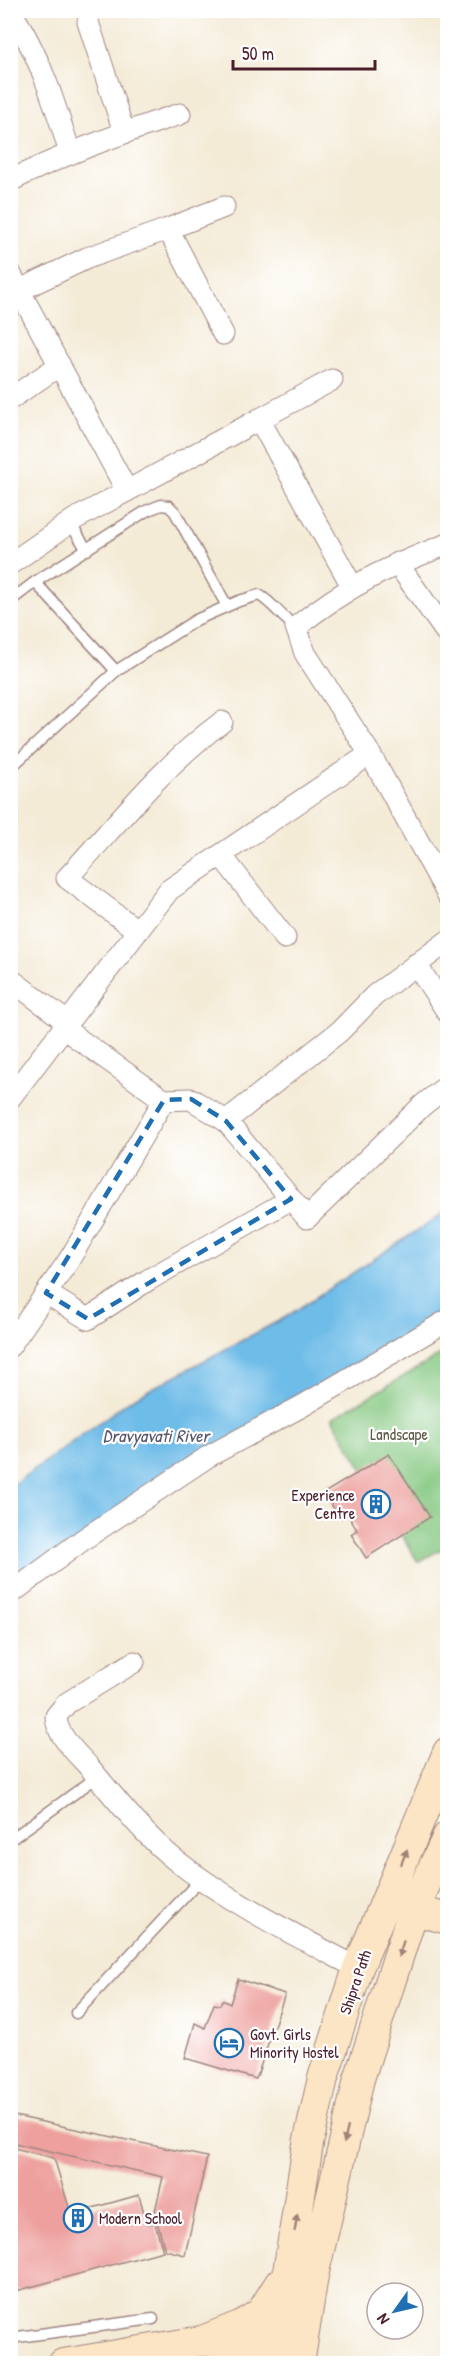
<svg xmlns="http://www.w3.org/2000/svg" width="458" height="2374" viewBox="0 0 458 2374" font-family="'Patrick Hand',sans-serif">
  <rect width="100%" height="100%" fill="#fff"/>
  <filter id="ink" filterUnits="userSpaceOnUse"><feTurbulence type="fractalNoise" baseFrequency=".0167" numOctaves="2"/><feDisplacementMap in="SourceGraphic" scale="12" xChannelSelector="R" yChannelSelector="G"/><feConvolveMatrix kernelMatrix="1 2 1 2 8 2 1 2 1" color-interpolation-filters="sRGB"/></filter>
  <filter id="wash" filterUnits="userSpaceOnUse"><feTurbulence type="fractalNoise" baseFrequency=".008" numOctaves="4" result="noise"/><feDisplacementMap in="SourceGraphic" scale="24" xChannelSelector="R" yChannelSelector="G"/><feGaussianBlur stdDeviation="1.35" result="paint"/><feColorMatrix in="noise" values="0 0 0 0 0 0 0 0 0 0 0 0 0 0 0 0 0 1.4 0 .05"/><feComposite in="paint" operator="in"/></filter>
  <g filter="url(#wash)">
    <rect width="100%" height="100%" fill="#f4ebd7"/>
    <path fill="#84c780" stroke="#677356" stroke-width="1.5" d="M447 1351V1546L418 1562 332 1418Z"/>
    <path fill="#6ebce8" stroke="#5c6e8a" stroke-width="1.5" d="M447 1211V1308L368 1363 11 1590V1486L132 1399 286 1317Z"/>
    <g id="blocks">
      <path fill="#eda09e" d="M389 1454 430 1517 366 1558 351 1534 357 1530 348 1515 340 1518 324 1493Z
        M238 1979 285 1994 256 2079 185 2058 195 2023 205 2028 214 2004 220 2005 222 2000 230 2004Z
        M10 2115 207 2157 185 2255 165 2250 157 2221 153 2220 163 2177 10 2142Z
        M10 2147 54 2158 71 2214 139 2195 147 2224 155 2223 163 2251 16 2291 10 2253Z"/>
    </g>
  </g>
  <g filter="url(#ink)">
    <use href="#blocks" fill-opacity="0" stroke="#9f8581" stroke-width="1.5"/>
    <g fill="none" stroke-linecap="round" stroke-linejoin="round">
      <g stroke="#9f8581" stroke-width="13">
        <path id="lane" d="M70 523 87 550
          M35 582 116 671
          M10 601 35 582 146 511 161 505 169 506 175 512 227 606
          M10 768 116 671 196 620 239 601 259 595C274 604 282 618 296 627
          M10 1840 97 1777
          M76 2013 201 1879
          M10 2338 153 2319"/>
      </g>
      <g stroke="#9f8581" stroke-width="23">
        <path id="street" d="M10 11C38 50 56 107 70 153
          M88 22 124 132
          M10 181C65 153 121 133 180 114
          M168 229 224 207
          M10 273 127 491
          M20 290 87 258 168 229 223 334
          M10 399 60 365
          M259 419 352 586
          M448 544C387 567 347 586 296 627L305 653 370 754 448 895
          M397 563 448 635
          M10 564 75 519 332 380
          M221 855 285 938
          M138 931 67 878C116 825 163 765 222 722
          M416 964 448 1013
          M10 979 67 1022
          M63 1028 164 1100 191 1099 226 1121 340 1031 375 995 448 941
          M10 1098 169 890 370 754
          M226 1121 307 1218 423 1105 448 1085
          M46 1293 88 1319 148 1280 291 1199
          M10 1346 69 1260 164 1100
          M10 1594 84 1539 209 1456 304 1405 448 1320
          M134 1662 67 1703 56 1716C56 1736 78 1754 90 1768 115 1798 144 1835 174 1859 230 1903 295 1935 358 1968"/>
      </g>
      <g stroke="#9f8581" stroke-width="32">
        <path id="secondary" d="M396 1905 448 1919
          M207 2339 242 2325 261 2313 280 2283
          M63 2364 201 2341 292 2346
          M271 2364 288 2272 308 2144 323 2078 358 1968 448 1752
          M299 2364 313 2276 359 2079 413 1911 448 1836"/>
      </g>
      <use href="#lane" stroke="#fff" stroke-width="10"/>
      <use href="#street" stroke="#fff" stroke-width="21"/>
      <use href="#secondary" stroke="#fce5c4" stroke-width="30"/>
    </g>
    <defs><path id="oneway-solid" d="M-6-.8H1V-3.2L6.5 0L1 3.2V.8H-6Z" transform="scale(1.5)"/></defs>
    <g fill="#a38278">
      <use href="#oneway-solid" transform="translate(404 1857) rotate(-68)"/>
      <use href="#oneway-solid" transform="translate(401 1949) rotate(108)"/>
      <use href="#oneway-solid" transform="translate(346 2135) rotate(103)"/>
      <use href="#oneway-solid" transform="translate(296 2223) rotate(-81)"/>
    </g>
  </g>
  <path fill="none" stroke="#1f6fb2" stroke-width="4.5" stroke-dasharray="12 8" stroke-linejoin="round" d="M191 1099 226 1121 291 1199 88 1319 46 1293 164 1100Z"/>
  <defs>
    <g id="building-ring" transform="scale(1.5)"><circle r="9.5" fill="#fff" stroke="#1f6fb2" stroke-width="1.5"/><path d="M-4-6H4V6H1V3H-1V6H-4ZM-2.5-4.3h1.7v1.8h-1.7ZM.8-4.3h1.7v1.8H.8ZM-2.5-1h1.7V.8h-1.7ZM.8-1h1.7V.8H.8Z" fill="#1f6fb2"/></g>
    <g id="hotel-ring" transform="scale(1.5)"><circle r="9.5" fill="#fff" stroke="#1f6fb2" stroke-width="1.5"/><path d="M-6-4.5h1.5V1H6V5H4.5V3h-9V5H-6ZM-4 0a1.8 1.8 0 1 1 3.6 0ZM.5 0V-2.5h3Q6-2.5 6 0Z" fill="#1f6fb2"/></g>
  </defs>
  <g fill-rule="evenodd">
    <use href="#building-ring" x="376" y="1504"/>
    <use href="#hotel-ring" x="229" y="2043"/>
    <use href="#building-ring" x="78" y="2218"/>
  </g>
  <g text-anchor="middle" stroke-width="4.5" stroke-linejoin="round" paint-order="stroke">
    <g font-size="16" fill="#5e5a49" stroke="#fff">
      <text x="399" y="1440">Landscape</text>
    </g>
    <g font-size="16" fill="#4a1f2b" stroke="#fff" text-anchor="start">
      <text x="355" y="1501" text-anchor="end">Experience<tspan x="355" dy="18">Centre</tspan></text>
      <text x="250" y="2040">Govt. Girls<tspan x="250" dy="18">Minority Hostel</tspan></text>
      <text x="99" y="2224">Modern School</text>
    </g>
    <g font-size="16" fill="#4a1f2b" stroke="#fff">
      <text transform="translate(355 1982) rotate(-71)" y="6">Shipra Path</text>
    </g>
    <g font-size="18" font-style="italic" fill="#57566d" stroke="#fff">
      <text x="156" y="1442">Dravyavati River</text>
    </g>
  </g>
  <rect width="458" height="2374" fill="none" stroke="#fff" stroke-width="36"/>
  <g transform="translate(395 2311) rotate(236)"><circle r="28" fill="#ffffff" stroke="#b7a5aa" stroke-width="1.5"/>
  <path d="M0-4.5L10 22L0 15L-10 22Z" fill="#1f6fb2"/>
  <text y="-9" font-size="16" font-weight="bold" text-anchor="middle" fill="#4a1f2b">N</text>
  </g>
  <path d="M233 60v9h142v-9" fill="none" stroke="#4a1f2b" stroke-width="3"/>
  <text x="242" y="60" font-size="18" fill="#4a1f2b" stroke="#ffffff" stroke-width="4.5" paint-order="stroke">50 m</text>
</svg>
